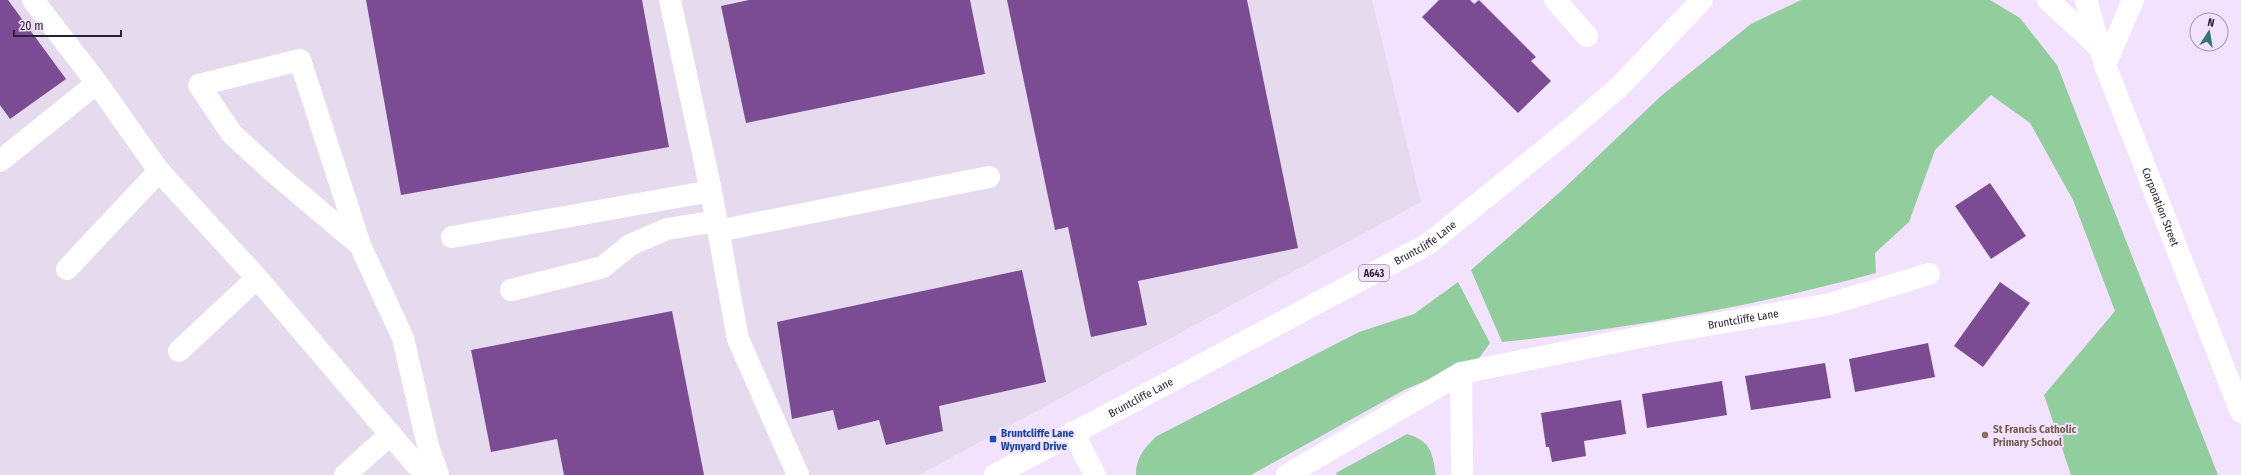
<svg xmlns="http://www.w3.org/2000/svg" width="2241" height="475" viewBox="0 0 2241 475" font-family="'Fira Sans Condensed',sans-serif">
  <rect width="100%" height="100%" fill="#f3e2fe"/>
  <path fill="#e6daee" d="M0 0H1372L1421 202 919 475H0Z"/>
  <path fill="#92cd9e" d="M1801 0H1990L2020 18 2057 65 2218 475H2071L2044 395 2115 311 2073 200 2030 123 1991 95 1935 150 1909 222 1875 253 1876 273C1754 306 1628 329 1502 342L1471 270 1559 193 1662 95 1751 24Z
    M1458 282 1490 343 1479 358 1404 390 1251 475H1136C1136 457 1145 447 1157 436L1359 332 1414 314Z
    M1407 434C1432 442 1432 452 1436 475H1337L1336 473Z"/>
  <path fill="#7b4c94" d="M0 0H8L66 79 10 119 0 105Z
    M366 0H642L669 147 401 195Z
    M749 0H970L985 74 746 123 721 6Z
    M1007 0H1247L1298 248 1138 281 1147 325 1091 337 1068 227 1055 230Z
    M1439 0H1470L1474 4 1479 0 1536 57 1531 61 1551 81 1518 113 1422 17Z
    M1990 183 2026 236 1991 259 1955 206Z
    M1022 270 1046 382 939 406 943 431 886 445 879 420 838 430 833 410 792 419 777 322Z
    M2000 282 2030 303 1983 367 1954 346Z
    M672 311 704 475H564L557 439 491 452 471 350Z
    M1928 343 1935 377 1855 392 1849 359Z
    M1825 363 1831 398 1751 410 1745 376Z
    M1722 381 1727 415 1647 428 1642 394Z
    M1621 400 1626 434 1584 441 1586 456 1552 462 1549 447H1546L1541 413Z"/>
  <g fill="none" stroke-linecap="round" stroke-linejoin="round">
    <g stroke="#fff" stroke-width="22">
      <path d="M33 0 97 83 159 171 257 278 425 475"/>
      <path d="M670 0 711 191 738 339 798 475"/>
      <path d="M1555 0 1587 36"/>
      <path d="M0 161 97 83"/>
      <path d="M718 231 989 177"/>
      <path d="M452 237 711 191"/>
      <path d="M360 245 277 175 232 134 199 85 300 60 360 245 403 338 428 446 438 475"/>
      <path d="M67 269 159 171"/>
      <path d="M511 290 603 267 630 245 667 229 717 221"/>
      <path d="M179 351 257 278"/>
      <path d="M1461 373 1462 475"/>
      <path d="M1073 432 1095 475"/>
      <path d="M345 475 391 434"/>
      <path id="s1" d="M1287 475 1461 373 1656 334 1830 304 1929 274"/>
    </g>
    <g stroke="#fff" stroke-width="22">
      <path d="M2048 0 2100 48"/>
      <path id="s2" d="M2086 0 2105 65 2241 412"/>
      <path d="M2105 65 2133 0"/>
      <path id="s3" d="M995 475 1428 244 1574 126 1620 86 1702 0"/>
    </g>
  </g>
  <circle fill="#8d6e63" stroke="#f3e2fe" stroke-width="1.5" cx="1985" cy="435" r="4"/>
  <rect fill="#1a4fb4" stroke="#f3e2fe" stroke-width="1.5" x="989" y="435" width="8" height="8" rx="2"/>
  <g text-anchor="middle" stroke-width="4" stroke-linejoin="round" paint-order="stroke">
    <rect fill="#f3e2fe" stroke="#665c6c" stroke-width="1" x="1359" y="265" width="30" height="16" rx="3"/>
    <g font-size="10" font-weight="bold" fill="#29232d">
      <text x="1374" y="277">A643</text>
    </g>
    <g font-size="11" fill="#29232d" stroke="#f3e2fe">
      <text dy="4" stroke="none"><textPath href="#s2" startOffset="220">Corporation Street</textPath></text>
      <text dy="4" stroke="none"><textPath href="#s3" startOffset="489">Bruntcliffe Lane</textPath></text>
      <text dy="4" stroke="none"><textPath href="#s1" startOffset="489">Bruntcliffe Lane</textPath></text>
      <text dy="4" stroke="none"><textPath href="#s3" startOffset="165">Bruntcliffe Lane</textPath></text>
    </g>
    <g font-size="11" font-weight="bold" fill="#785e54" stroke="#f3e2fe" text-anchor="start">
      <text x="1993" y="433">St Francis Catholic<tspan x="1993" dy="13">Primary School</tspan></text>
    </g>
    <g font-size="11" font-weight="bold" fill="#164399" stroke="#f3e2fe" text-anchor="start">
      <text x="1001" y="437">Bruntcliffe Lane<tspan x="1001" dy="13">Wynyard Drive</tspan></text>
    </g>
  </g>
  <g transform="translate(2209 32) rotate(12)"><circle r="19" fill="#f3e2fe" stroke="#a296aa"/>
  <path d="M0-3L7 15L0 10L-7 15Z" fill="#2e7775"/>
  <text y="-6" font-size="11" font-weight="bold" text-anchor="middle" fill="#29232d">N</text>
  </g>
  <path d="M14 30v6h107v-6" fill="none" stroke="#29232d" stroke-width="2"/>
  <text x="20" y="30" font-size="12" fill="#29232d" stroke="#f3e2fe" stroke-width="3" paint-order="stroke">20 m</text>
</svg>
